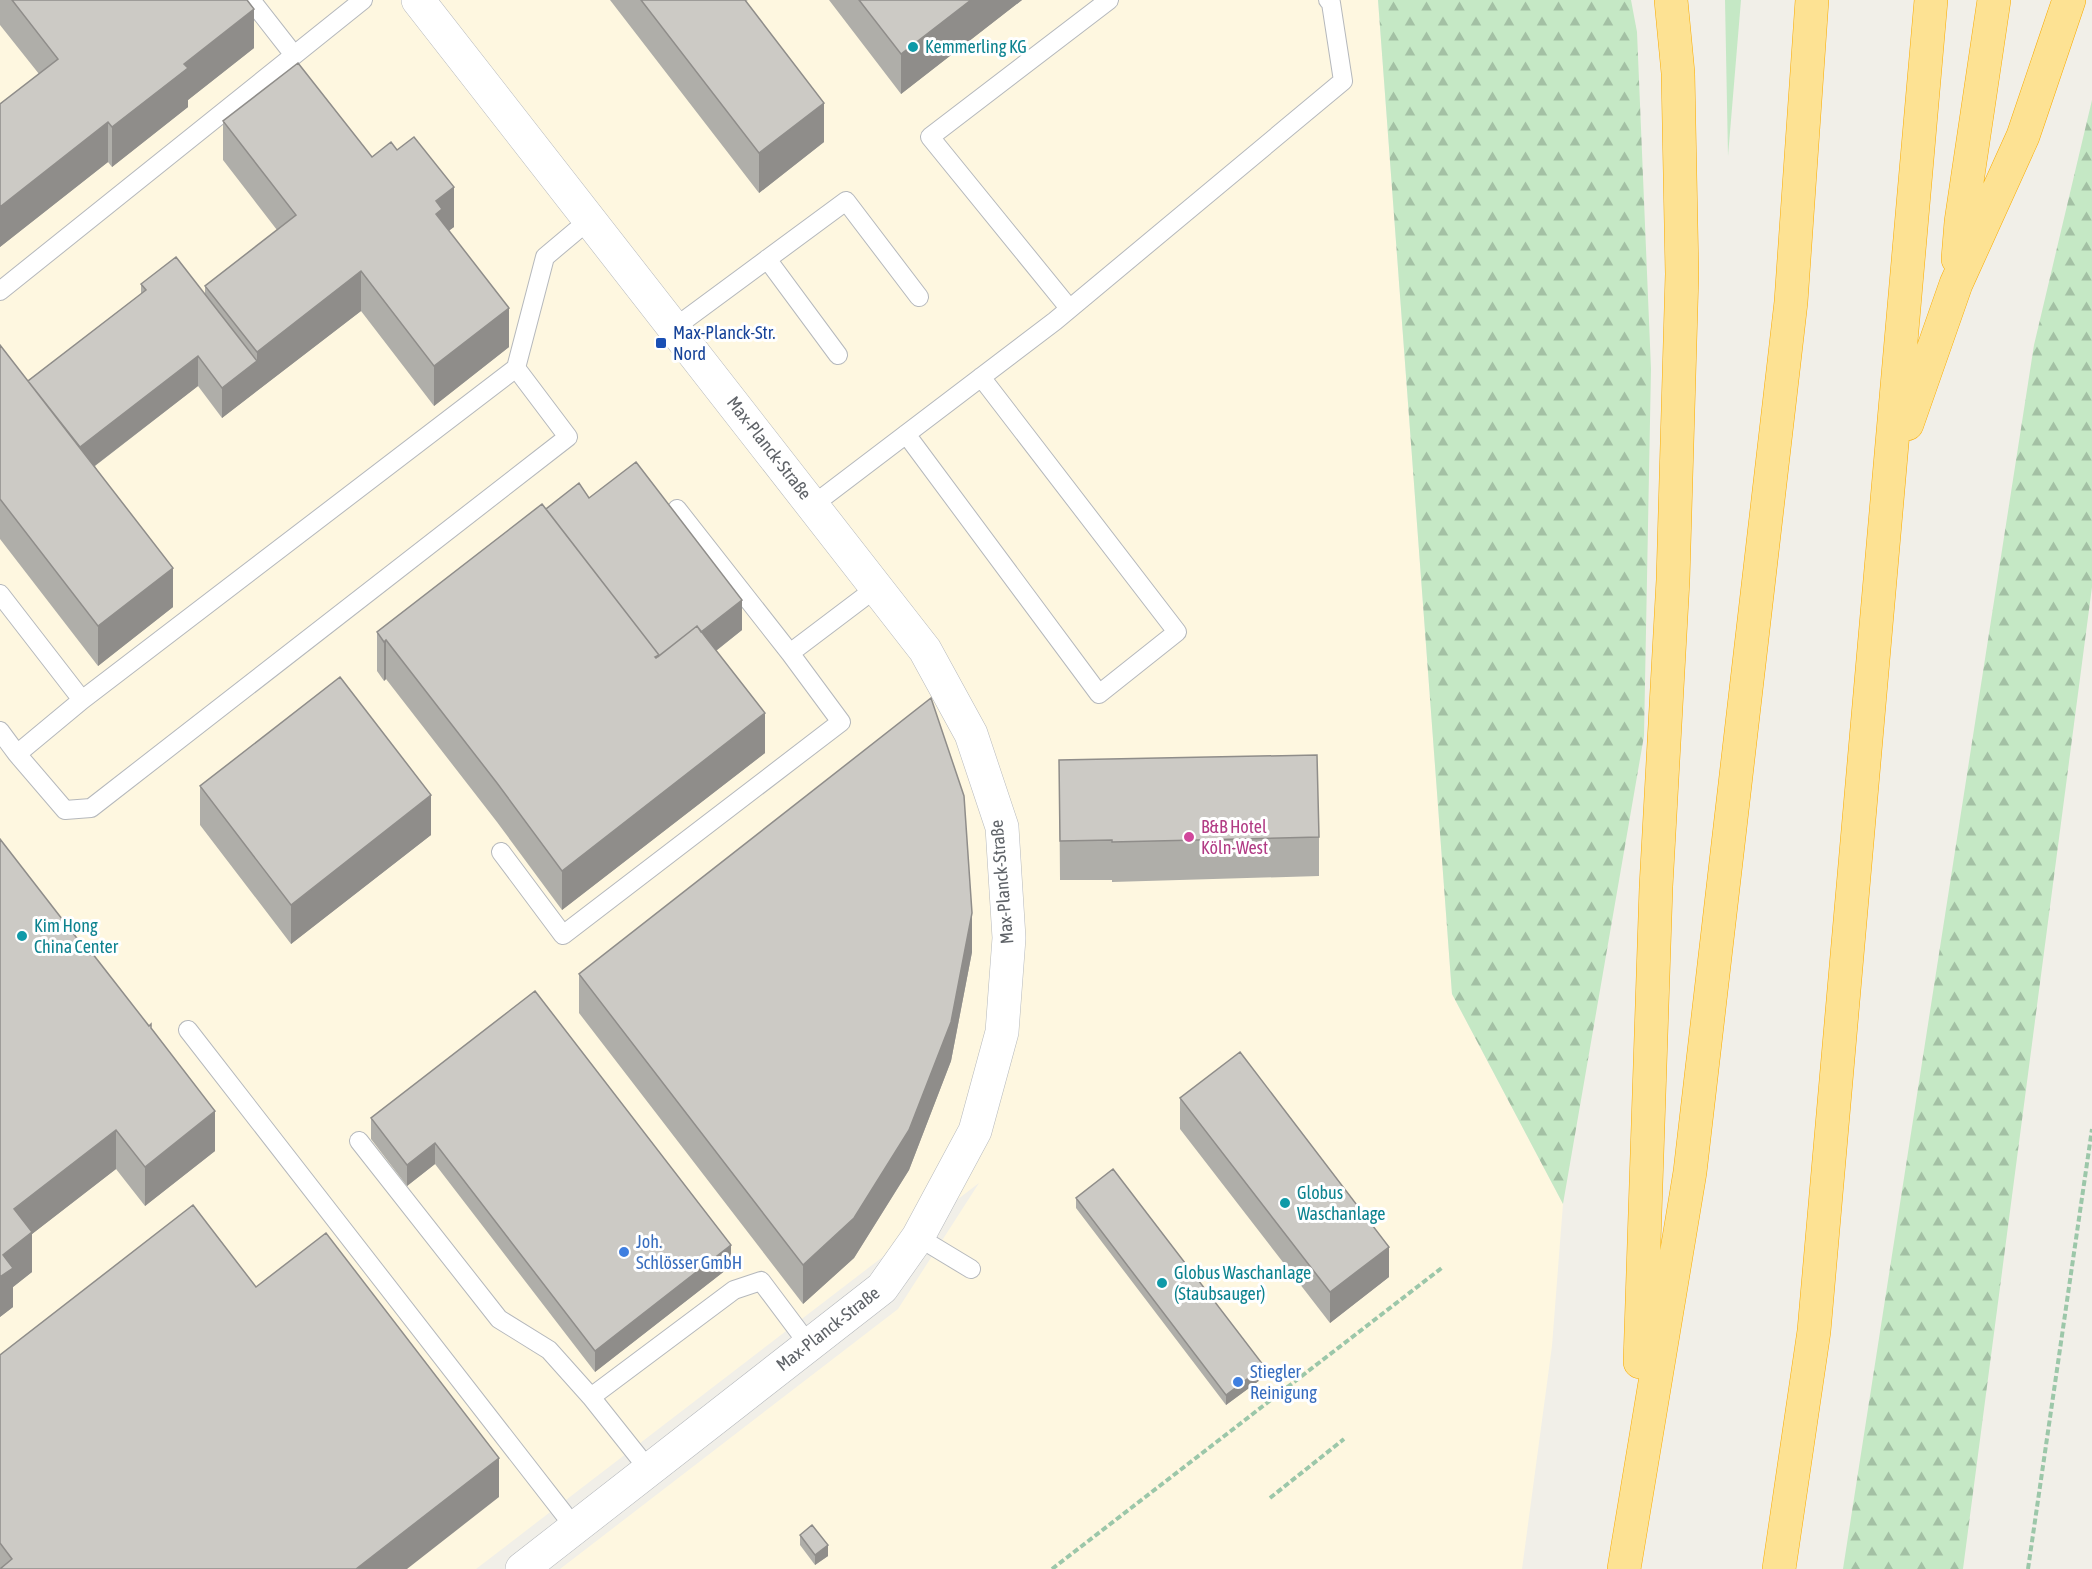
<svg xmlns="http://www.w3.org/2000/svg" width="2092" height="1569" viewBox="0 0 2092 1569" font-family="'Asap Condensed',sans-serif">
  <defs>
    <pattern id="forest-firs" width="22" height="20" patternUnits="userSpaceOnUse" patternTransform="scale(1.5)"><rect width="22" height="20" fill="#c5e8c5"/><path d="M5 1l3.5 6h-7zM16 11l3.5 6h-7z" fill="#a3c0a4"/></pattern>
  </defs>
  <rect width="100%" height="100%" fill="#f1efe8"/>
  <path fill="#fef7e0" d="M0 0H1378L1452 994 1563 1204 1552 1346 1522 1569H560L898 1309 979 1183 476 1569H0Z"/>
  <path fill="#c5e8c5" d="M1725 0H1741L1728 156Z"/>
  <path fill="url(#forest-firs)" d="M1378 0H1631L1637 32 1651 369 1644 736 1563 1204 1452 994Z
    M2092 100V587L1963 1569H1843L2034 345Z"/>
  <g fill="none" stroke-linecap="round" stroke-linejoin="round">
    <g stroke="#b5b8bc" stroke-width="20">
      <path id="service" d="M251 0 294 55
        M767 259 838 355
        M0 291 363 0
        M1069 308 930 137 1109 0
        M674 328 846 201 919 297
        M906 434 1099 694 1177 632 981 377
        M813 505 1055 321 1343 81 1331 3 1328 0
        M677 509 790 653
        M0 594 82 700
        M0 731 17 754 82 700 516 368 545 257 589 220
        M17 754 65 810 91 808 568 437 516 368
        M501 852 563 935 841 722 790 653 876 588
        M188 1030 575 1528
        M359 1141 499 1319 549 1350 591 1397 649 1470
        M918 1237 971 1269
        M591 1397 734 1290 761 1281 809 1345"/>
    </g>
    <g stroke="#b5b8bc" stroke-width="34">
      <path id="minor" d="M418 0 925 650 971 734 1002 827 1009 938 1002 1032 975 1131 918 1237 882 1288 522 1569"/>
    </g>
    <g stroke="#f9ab00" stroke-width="34">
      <path id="motorway" d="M1958 259 1961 222 1994 0
        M1907 424 1956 284 2023 136 2069 0
        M1640 1362 1656 887 1673 580 1682 274 1678 73 1671 0
        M1624 1569 1690 1172 1791 302 1812 0
        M1779 1569 1814 1331 1931 0"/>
    </g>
    <path stroke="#9cc7a9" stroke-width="4" stroke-dasharray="6 3" stroke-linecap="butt" d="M1270 1498 1344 1439
      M1052 1569 1443 1267
      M2028 1569 2092 1129"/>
    <use href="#service" stroke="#fff" stroke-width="18"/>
    <use href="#minor" stroke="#fff" stroke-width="33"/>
    <use href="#motorway" stroke="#fde293" stroke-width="33"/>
  </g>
  <path fill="#afaea9" d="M0 0H133L254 48 188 100V107L112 167 108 162 0 247V104L39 74 0 25Z
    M610 0H748L746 1 824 142 759 193Z
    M829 0H1022L901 94Z
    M223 121 372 157 454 227 449 230 509 347 434 406 361 311 222 418 198 386 95 466 173 607 98 666 0 539V345L28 381 141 294V284L205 294V286L277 230 223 160Z
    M589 498 742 630 716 651 765 753 562 910 497 822 386 679 384 681 377 671V632L546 509Z
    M1059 760 1319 837V876L1112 882V880H1060Z
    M200 786 431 835 291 944 200 825Z
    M972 952 951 1061 909 1170 854 1258 803 1304 579 1013V974Z
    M90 955 151 1028 215 1151 145 1206 116 1169 32 1234V1272L13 1287V1307L0 1317Z
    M1180 1098 1389 1277 1330 1323 1180 1129Z
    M371 1118 731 1245V1266L595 1372 435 1164 407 1186 371 1139Z
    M1076 1198 1264 1377 1226 1405 1076 1208Z
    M256 1287 499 1497 0 1569V1355Z
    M800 1535 828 1556 815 1565 800 1545Z"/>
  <path fill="#8f8d8a" d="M971 0H1022L901 94V54Z
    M254 9V48L188 100V107L112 167V127L184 64Z
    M824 103V142L759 193V153Z
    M108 122V162L0 247V207Z
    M454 187V227L442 236 436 253V201Z
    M361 271V311L222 418V388L257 361V352Z
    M509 308V347L434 406V366Z
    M198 356V386L75 481V451Z
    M173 568V607L98 666V626Z
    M742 600V630L660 695V665Z
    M386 640V679L384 681V642Z
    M765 713V753L562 910V871Z
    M431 795V835L291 944V905Z
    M972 913V952L951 1061 909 1170 854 1258 803 1304V1265Z
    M215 1111V1151L145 1206V1167Z
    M116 1130V1169L32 1234V1272L13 1287V1307L0 1317V1277L3 1255 14 1209Z
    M435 1143V1164L407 1186V1165Z
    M731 1245V1266L595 1372V1351Z
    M1389 1247V1277L1330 1323V1292Z
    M1264 1366V1377L1226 1405V1395Z
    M499 1458V1497L407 1569H356Z
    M828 1545V1556L815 1565V1555Z"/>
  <path fill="#cccac5" stroke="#8f8d8a" stroke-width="1.5" d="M12 0H247L254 9 184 64 188 68 112 127 108 122 0 207V104L58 59Z
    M641 0H745L824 103 759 153Z
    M859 0H971L901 54Z
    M298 63 372 157 391 142 397 150 414 137 454 187 436 201 442 209 436 214 509 308 434 366 361 271 257 352 205 286 296 215 223 121Z
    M176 257 257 361 222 388 198 356 80 447 28 381 146 290 141 284Z
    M0 345 173 568 98 626 0 499Z
    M636 462 742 600 701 632 697 626 659 656V655L546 509 579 483 589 498Z
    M542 504 659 655 655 657 656 658 697 626 765 713 562 871 497 783 386 640 384 642 377 632Z
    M340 677 431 795 291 905 200 786Z
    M931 698 964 796 972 913 951 1022 909 1130 854 1218 803 1265 579 974Z
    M1317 755 1319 837 1112 842V840L1060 841 1059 760Z
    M0 839 90 955 92 953 149 1026 151 1024V1028L215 1111 145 1167 116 1130 14 1209 32 1232 3 1255 13 1268 0 1277Z
    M535 991 731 1245 595 1351 435 1143 407 1165 371 1118Z
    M1240 1052 1389 1247 1330 1292 1180 1098Z
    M1113 1169 1264 1366 1226 1395 1076 1198Z
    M193 1205 256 1287 326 1233 499 1458 356 1569H0L12 1559 0 1543V1355Z
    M812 1525 828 1545 815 1555 800 1535Z"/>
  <g fill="#0f9aa8" stroke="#fff" stroke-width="2">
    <circle cx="913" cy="47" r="6"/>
    <circle cx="22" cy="936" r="6"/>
    <circle cx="1285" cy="1203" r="6"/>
    <circle cx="1162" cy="1283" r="6"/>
  </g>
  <rect fill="#1a4fb4" stroke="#fff" stroke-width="2" x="655" y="337" width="12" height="12" rx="3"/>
  <circle fill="#d1479c" stroke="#fff" stroke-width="2" cx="1189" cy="837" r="6"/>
  <g fill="#3f7fe0" stroke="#fff" stroke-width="2">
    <circle cx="624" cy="1252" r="6"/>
    <circle cx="1238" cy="1382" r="6"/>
  </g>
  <g text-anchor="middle" stroke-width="6" stroke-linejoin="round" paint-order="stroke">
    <g font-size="18" fill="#0d838f" stroke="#fff" text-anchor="start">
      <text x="925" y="53">Kemmerling KG</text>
      <text x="34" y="932">Kim Hong<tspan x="34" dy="21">China Center</tspan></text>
      <text x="1297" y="1199">Globus<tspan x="1297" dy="21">Waschanlage</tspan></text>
      <text x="1174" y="1279">Globus Waschanlage<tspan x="1174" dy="21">(Staubsauger)</tspan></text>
    </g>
    <g font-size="18" fill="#164399" stroke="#fff" text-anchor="start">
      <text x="673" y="339">Max-Planck-Str.<tspan x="673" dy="21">Nord</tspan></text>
    </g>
    <g font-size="18" fill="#5f6368" stroke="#fff">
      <text transform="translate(769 448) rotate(52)" y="6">Max-Planck-Straße</text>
      <text transform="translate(1002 882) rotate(-95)" y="6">Max-Planck-Straße</text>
      <text transform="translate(828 1329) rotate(-38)" y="6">Max-Planck-Straße</text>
    </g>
    <g font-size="18" fill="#b23c85" stroke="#fff" text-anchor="start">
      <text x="1201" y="833">B&amp;B Hotel<tspan x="1201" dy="21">Köln-West</tspan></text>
    </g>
    <g font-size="18" fill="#366cbe" stroke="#fff" text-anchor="start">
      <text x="636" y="1248">Joh.<tspan x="636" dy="21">Schlösser GmbH</tspan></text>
      <text x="1250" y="1378">Stiegler<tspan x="1250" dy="21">Reinigung</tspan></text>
    </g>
  </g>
</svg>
